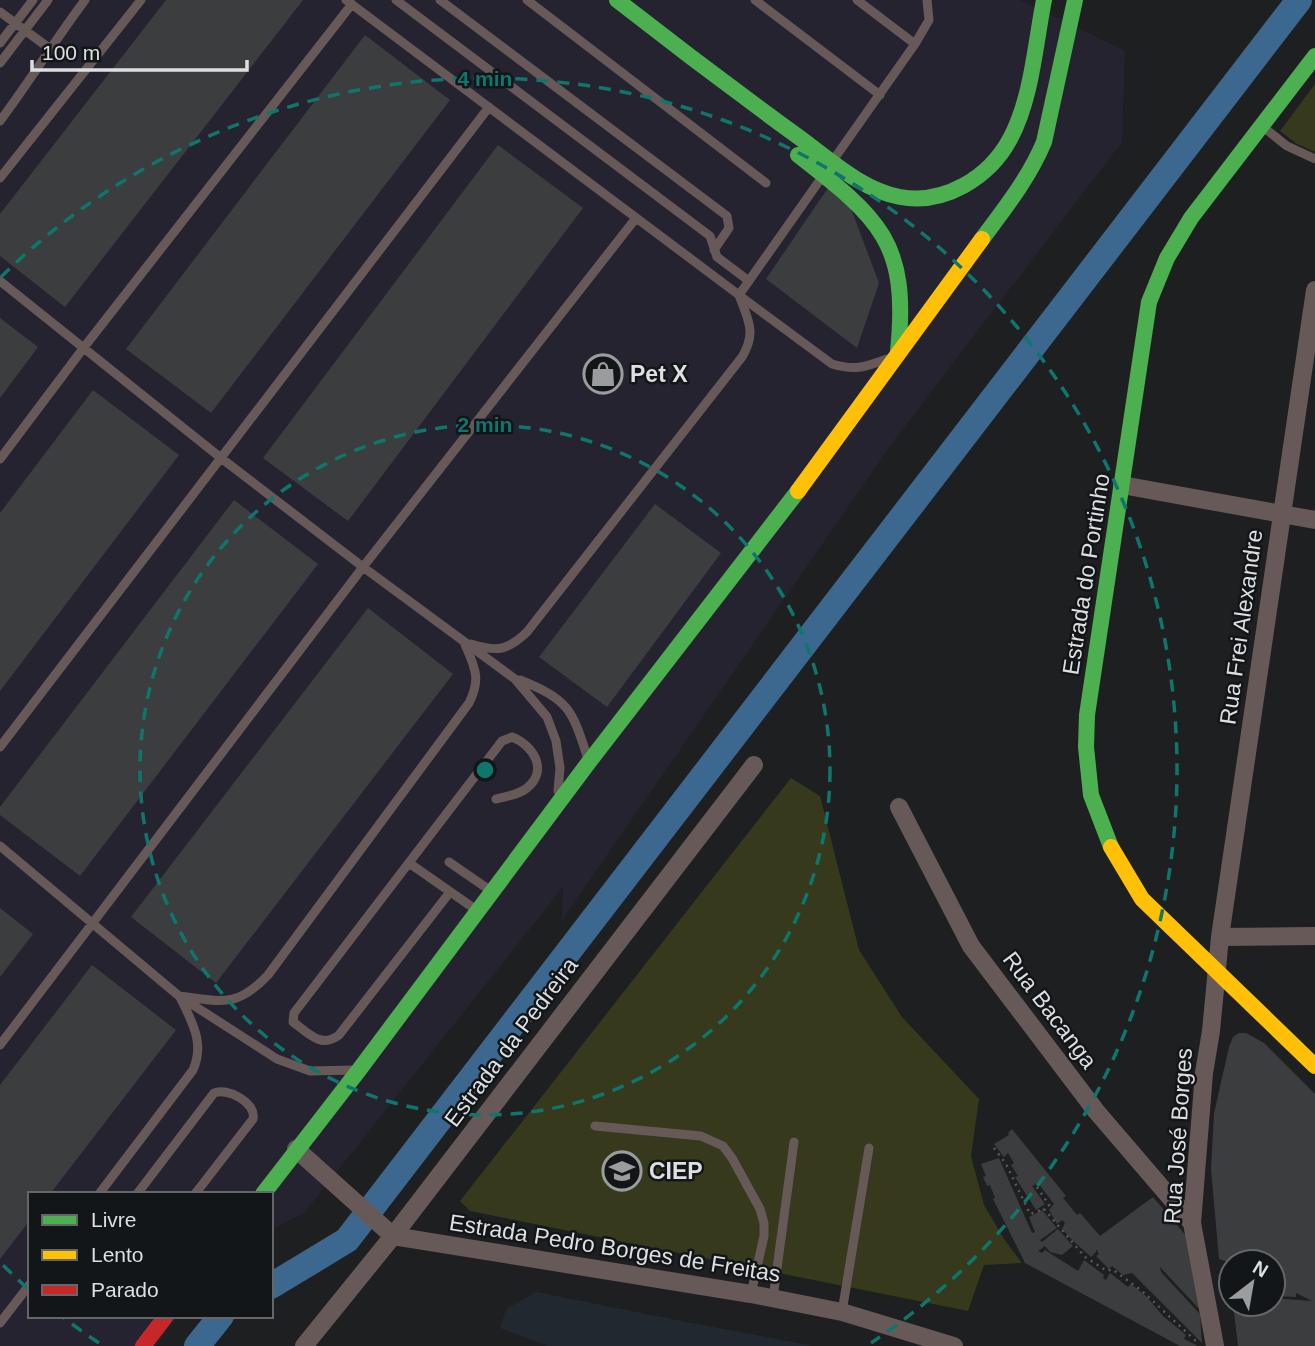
<svg xmlns="http://www.w3.org/2000/svg" width="1315" height="1346" viewBox="0 0 1315 1346" font-family="Helvetica,sans-serif">
  <rect width="100%" height="100%" fill="#1e1f21"/>
  <path fill="#262331" d="M0 0H1020L1125 51 1122 142 895 439 562 920 563 887 304 1213 271 1230V1194H30V1316H178L155 1346H0Z"/>
  <path fill="#22282f" d="M536 1292 681 1321 814 1346H548L500 1328 506 1309Z"/>
  <path fill="#36391b" d="M1315 84V152L1297 144 1280 131Z
    M791 778 820 796 859 950 902 1017 979 1099 971 1156 984 1205 1004 1239 1022 1263 984 1265 968 1311 470 1211 460 1201Z"/>
  <g fill="none" stroke-linecap="round" stroke-linejoin="round">
    <path stroke="#3c678f" stroke-width="26" d="M271 1286 347 1240 1299 0
      M197 1346 221 1316"/>
  </g>
  <path fill="#3c3d3e" d="M166 0H303L65 307 0 256V214Z
    M365 35 450 100 211 413 126 349Z
    M498 145 583 208 348 521 263 458Z
    M830 185 847 198 879 283 857 348 766 279Z
    M0 318 38 347 0 398Z
    M93 390 179 455 0 691V513Z
    M234 500 318 564 80 876 0 815V807Z
    M655 504 721 553 607 707 539 657Z
    M368 608 453 674 216 983 131 917Z
    M0 908 33 934 0 977Z
    M92 965 176 1030 50 1194H30V1220L0 1259V1085Z
    M1239 1033H1246L1264 1043 1315 1094V1346H1238L1233 1304H1273V1298L1312 1301 1296 1293V1297L1273 1296V1262L1231 1263 1219 1259 1211 1169 1214 1113 1229 1047 1233 1037Z
    M1012 1129 1066 1196 1063 1198 1077 1215 1080 1213 1100 1236 1153 1197 1194 1245 1200 1310 1160 1267 1161 1272 1200 1314 1202 1343 1132 1273 1123 1275 1112 1266 1109 1269 1096 1256 1099 1254 1096 1249V1252L1091 1257 1071 1239 1062 1229 1065 1223 1062 1220 1057 1224 1049 1210 1054 1204 1038 1183 1032 1186 1045 1204 1036 1210 1015 1177 1018 1176 1011 1165 1014 1163 1008 1153 1004 1157 994 1144 1009 1135 1008 1133Z
    M999 1158 1032 1233 1035 1232 1029 1217 1042 1210 1057 1228 1040 1240 1042 1242 1058 1229 1073 1246 1062 1255 1050 1252 1045 1246 1038 1251 1042 1253 1045 1250 1078 1271 1084 1260 1104 1275 1103 1278 1106 1280 1110 1273 1128 1287 1131 1284 1146 1296 1163 1316 1186 1335 1184 1339 1198 1346H1180L1025 1263 993 1199 995 1198 990 1185 987 1186 983 1177 986 1176 981 1164Z"/>
  <g fill="none" stroke-linecap="round" stroke-linejoin="round">
    <path stroke="#5f5757" stroke-width="2.5" stroke-dasharray="2 5" stroke-linecap="butt" d="M994 1148 1006 1164 1030 1214 1044 1209
      M1037 1187 1049 1205 1044 1209 1085 1257 1107 1271 1112 1269 1142 1291 1198 1343"/>
    <path stroke="#675957" stroke-width="9" d="M346 0 739 295 822 177
      M396 0 710 236 717 257 749 281
      M440 0 727 216 729 228 714 250
      M527 0 766 183
      M755 0 880 95
      M857 0 915 44
      M0 12 49 48
      M0 43 33 0
      M0 63 48 0
      M0 121C30 81 55 40 85 0
      M1263 127 1287 146 1315 159
      M834 159 915 44 929 20 927 0
      M0 178 141 0
      M0 281 221 458 363 567 515 679 547 717 556 741 560 768 558 791
      M740 296 832 364C856 371 865 367 887 359
      M0 459 85 346 352 4
      M471 644C497 652 507 651 527 632L742 357C757 332 748 320 739 295
      M520 680C570 700 572 710 588 759
      M0 747 489 107
      M0 846 179 996 277 1059 310 1071 354 1070
      M449 862 491 891
      M409 863 475 909
      M450 892 339 1035C321 1049 308 1033 293 1022L294 1013 502 741 512 737C533 745 549 770 527 788 519 795 507 796 496 799
      M179 996C221 1001 236 1009 268 975L469 703C482 678 474 666 464 642
      M0 1045 363 567 636 218
      M595 1126 701 1136 723 1146 732 1158 760 1209 764 1223V1236L751 1294
      M99 1194 193 1070C205 1043 192 1022 180 997
      M137 1194 214 1093C227 1087 257 1103 253 1119L195 1194
      M773 1298 794 1142
      M842 1312 869 1148
      M0 1323 30 1284"/>
    <path stroke="#675957" stroke-width="18" d="M1122 485 1315 520
      M899 807 971 946 1096 1111 1192 1223
      M1220 937 1315 936
      M296 1149 393 1236 751 1294 842 1312 954 1346
      M304 1346 393 1236 754 765
      M1215 1346 1192 1223 1204 1073 1211 1031 1220 937 1315 290"/>
    <path stroke="#4caf50" stroke-width="16" d="M617 0C677 47 738 93 800 138 830 160 862 190 900 197 944 205 989 178 1010 139 1032 98 1035 45 1044 0
      M798 155C880 219 909 242 898 351
      M982 239C1005 208 1029 178 1044 142L1075 0
      M1111 847 1091 795 1086 747 1087 715 1149 302 1167 258 1191 218 1315 56
      M263 1194 359 1070 589 762 798 491"/>
    <path stroke="#ffc107" stroke-width="16" d="M798 491 982 239
      M1111 847 1142 899 1315 1066"/>
    <path stroke="#c62828" stroke-width="16" d="M143 1346 166 1316"/>
  </g>
  <g fill="none" stroke="#0f766e" stroke-width="3.5" stroke-dasharray="12 9">
    <circle cx="485" cy="770" r="345"/>
    <path d="M99 1343A691 691 0 0 1 64 1318M27 1288A691 691 0 0 1 1 1263M1 277A691 691 0 1 1 871 1343"/>
  </g>
  <defs>
    <g id="shop-ring" transform="scale(2.0125)"><circle r="9.5" fill="#131619" stroke="#9a9c9e" stroke-width="1.5"/><path d="M-5-2.5h2.3a2.7 3.5 0 0 1 5.4 0H5L5.5 6h-11ZM-1.5-2.5h3a1.5 2.3 0 0 0-3 0Z" fill="#9a9c9e"/></g>
    <g id="school-ring" transform="scale(2.0125)"><circle r="9.5" fill="#131619" stroke="#9a9c9e" stroke-width="1.5"/><path d="M0-5L7-2L0 1L-7-2ZM-4 1L0 2.5L4 1V4Q0 6-4 4Z" fill="#9a9c9e"/></g>
  </defs>
  <g fill-rule="evenodd">
    <use href="#shop-ring" x="603" y="374"/>
    <use href="#school-ring" x="622" y="1171"/>
  </g>
  <g text-anchor="middle" stroke-width="5" stroke-linejoin="round" paint-order="stroke">
    <g font-size="23" font-weight="bold" fill="#dddfe1" stroke="#131619" text-anchor="start">
      <text x="630" y="382">Pet X</text>
      <text x="649" y="1179">CIEP</text>
    </g>
    <g font-size="23" fill="#dddfe1" stroke="#131619">
      <text transform="translate(1086 574) rotate(-81)" y="8">Estrada do Portinho</text>
      <text transform="translate(1241 627) rotate(-82)" y="8">Rua Frei Alexandre</text>
      <text transform="translate(1050 1010) rotate(53)" y="8">Rua Bacanga</text>
      <text transform="translate(511 1042) rotate(-53)" y="8">Estrada da Pedreira</text>
      <text transform="translate(1178 1136) rotate(-86)" y="8">Rua José Borges</text>
      <text transform="translate(615 1248) rotate(9)" y="8">Estrada Pedro Borges de Freitas</text>
    </g>
  </g>
  <circle cx="485" cy="770" r="10" fill="#0f766e" stroke="#131619" stroke-width="3.5"/>
  <g font-size="21" text-anchor="middle" font-weight="bold" fill="#0f766e" stroke="#131619" stroke-width="5" stroke-linejoin="round" paint-order="stroke">
    <text x="485" y="86">4 min</text>
    <text x="485" y="432">2 min</text>
  </g>
  <rect x="28" y="1192" width="245" height="126" fill="#131619" stroke="#646669" stroke-width="2"/>
  <rect x="42" y="1215" width="35" height="10" fill="#4caf50" stroke="#646669" stroke-width="2"/>
  <text x="91" y="1227" font-size="21" fill="#dddfe1">Livre</text>
  <rect x="42" y="1250" width="35" height="10" fill="#ffc107" stroke="#646669" stroke-width="2"/>
  <text x="91" y="1262" font-size="21" fill="#dddfe1">Lento</text>
  <rect x="42" y="1285" width="35" height="10" fill="#c62828" stroke="#646669" stroke-width="2"/>
  <text x="91" y="1297" font-size="21" fill="#dddfe1">Parado</text>
  <g transform="translate(1252 1283) rotate(31)"><circle r="33" fill="#131619" stroke="#646669" stroke-width="2"/>
  <path d="M0-5L12 26L0 18L-12 26Z" fill="#9a9c9e"/>
  <text y="-10" font-size="19" font-weight="bold" text-anchor="middle" fill="#dddfe1">N</text>
  </g>
  <path d="M32 60v10h215v-10" fill="none" stroke="#dddfe1" stroke-width="3.5"/>
  <text x="42" y="60" font-size="21" fill="#dddfe1" stroke="#131619" stroke-width="5" paint-order="stroke">100 m</text>
</svg>
